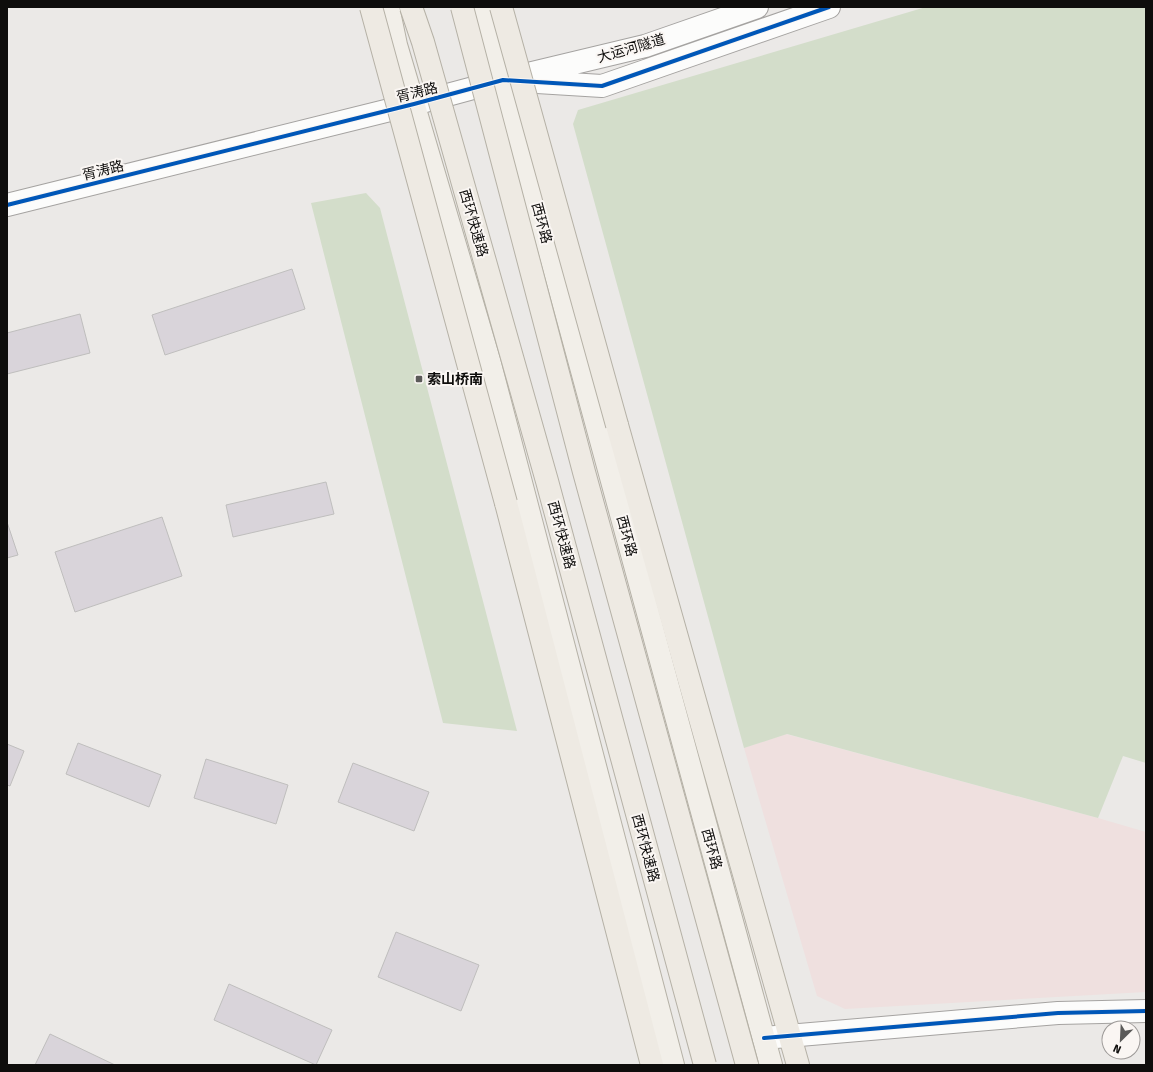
<svg xmlns="http://www.w3.org/2000/svg" width="1153" height="1072" viewBox="0 0 1153 1072" font-family="'Fira Sans','Noto Sans SC',sans-serif">
  <rect width="100%" height="100%" fill="#ebe9e7"/>
  <path fill="#efe0df" d="M786 734 1098 818 1146 832V992L845 1009 817 996 744 748Z"/>
  <path fill="#d3ddca" d="M926 7H1146V763L1123 756 1098 818 787 734 744 748 573 124 578 110Z
    M366 193 380 208 517 731 443 723 311 203Z"/>
  <path fill="#d9d4da" stroke="#bfbebd" d="M292 269 305 309 165 355 152 315Z
    M80 314 90 353 7 374V333Z
    M326 482 334 514 233 537 226 505Z
    M162 517 182 576 75 612 55 552Z
    M7 522 18 555 7 558Z
    M78 743 161 775 149 807 66 774Z
    M7 744 24 751 10 786 7 785Z
    M206 759 288 785 276 824 194 798Z
    M353 763 429 792 414 831 338 802Z
    M396 932 479 965 461 1011 378 977Z
    M229 984 332 1030 316 1065 214 1020Z
    M50 1034 115 1065H35Z"/>
  <g fill="none" stroke-linecap="round" stroke-linejoin="round">
    <g stroke="#a5a3a1" stroke-width="24">
      <path id="tertiary" d="M524 75 645 46 757 7
        M7 205 414 104 503 80 602 86 829 7
        M764 1038 1058 1013 1146 1011"/>
    </g>
    <g stroke="#b5b1a6" stroke-width="24">
      <path id="primary" d="M388 7 396 45 489 360 673 1065
        M483 7 771 1065"/>
    </g>
    <g stroke="#b5b1a6" stroke-width="24">
      <path id="trunk" d="M617 425 798 1065
        M506 503 652 1065"/>
    </g>
    <use href="#tertiary" stroke="#fcfcfb" stroke-width="22"/>
    <use href="#primary" stroke="#f2efe9" stroke-width="22"/>
    <use href="#trunk" stroke="#eeeae3" stroke-width="22"/>
    <g stroke="#b5b1a6" stroke-width="24" stroke-linecap="butt">
      <path id="trunk-bridge" d="M371 7 506 503
        M411 7 423 42 547 481 705 1065
        M462 7 584 472 747 1065
        M501 7 617 425"/>
    </g>
    <use href="#trunk-bridge" stroke="#eeeae3" stroke-width="22"/>
    <g stroke="#faf6f3" stroke-width="6">
      <path id="cycleway" d="M7 205 414 104 503 80 602 86 829 7
        M764 1038 1058 1013 1146 1011"/>
    </g>
    <use href="#cycleway" stroke="#0057b8" stroke-width="4"/>
  </g>
  <rect fill="#5b5a59" stroke="#faf6f3" stroke-width="1.5" x="415" y="375" width="8" height="8" rx="2"/>
  <g text-anchor="middle" stroke-width="4" stroke-linejoin="round" paint-order="stroke">
    <g font-size="14" fill="#0e0d0c" stroke="#faf6f3">
      <text transform="translate(631 48) rotate(-16)" y="5">大运河隧道</text>
      <text transform="translate(417 92) rotate(-14)" y="5">胥涛路</text>
      <text transform="translate(103 170) rotate(-14)" y="5">胥涛路</text>
      <text transform="translate(474 223) rotate(74)" y="5">西环快速路</text>
      <text transform="translate(542 223) rotate(75)" y="5">西环路</text>
      <text transform="translate(562 535) rotate(75)" y="5">西环快速路</text>
      <text transform="translate(627 536) rotate(75)" y="5">西环路</text>
      <text transform="translate(646 848) rotate(75)" y="5">西环快速路</text>
      <text transform="translate(712 849) rotate(75)" y="5">西环路</text>
    </g>
    <g font-size="14" font-weight="bold" fill="#0e0d0c" stroke="#faf6f3" text-anchor="start">
      <text x="427" y="384">索山桥南</text>
    </g>
  </g>
  <rect width="1153" height="1072" fill="none" stroke="#0e0d0c" stroke-width="16"/>
  <g transform="translate(1121 1040) rotate(204)"><circle r="19" fill="#faf6f3" stroke="#9c9997"/>
  <path d="M0-3L7 15L0 10L-7 15Z" fill="#5b5a59"/>
  <text y="-6" font-size="11" font-weight="bold" text-anchor="middle" fill="#0e0d0c">N</text>
  </g>
</svg>
